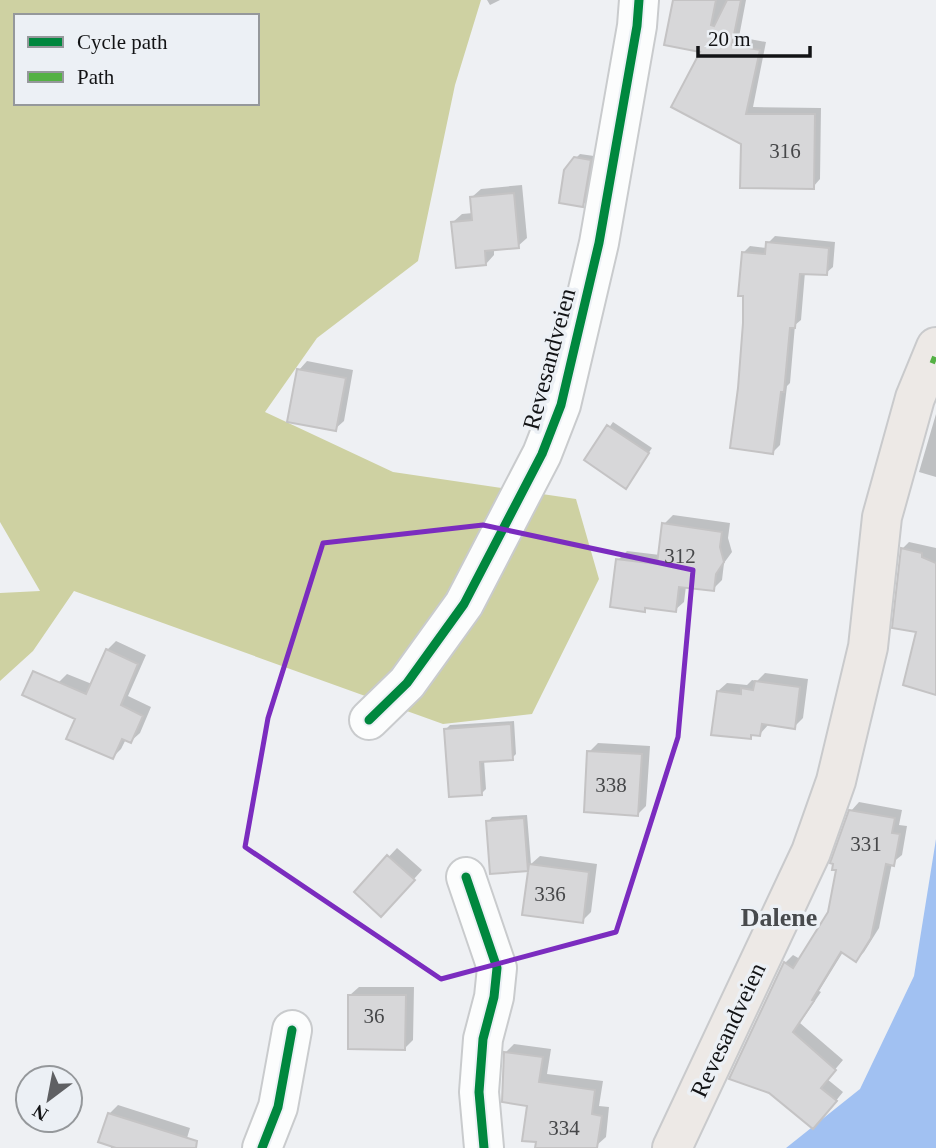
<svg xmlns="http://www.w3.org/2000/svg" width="936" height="1148" viewBox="0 0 936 1148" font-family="'Times New Roman',serif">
  <rect width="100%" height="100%" fill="#eef0f3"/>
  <path fill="#ced1a2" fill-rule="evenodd" d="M0 0H481L455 85 418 261 317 338 265 412 393 472 576 499 599 579 532 714 443 724 74 591 33 651 0 681V593L40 591 0 522ZM16 16H257V103H16Z"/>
  <path fill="#a1c1f2" d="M936 839V1148H786L860 1089 914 976Z"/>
  <path fill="#0003" d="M487 0H500L490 5Z
    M674 0H746L739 37 766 42 753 107 821 108 820 179 813 187 742 143 702 51Z
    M580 154 594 156 587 201 582 205 576 158Z
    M522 185 527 238 518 246 494 248V255L486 264 453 222 462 214 473 213 472 197 481 189Z
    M775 236 835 242 833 267 826 273 805 272 801 320 795 325 790 383 787 386 780 445 773 452 740 388 744 323 743 253 750 246 767 248 768 243Z
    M307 361 353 370 344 421 335 429 299 370Z
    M936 414V477L919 472Z
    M613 422 652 448 629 482 586 460Z
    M673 515 730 523 728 538 732 552 724 563 722 580 713 589 686 586 684 602 675 610 648 607 644 610 618 560 627 551 660 555 664 524Z
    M909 542 936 548V693L902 549Z
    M116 641 146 655 128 696 151 707 140 733 131 741 126 739 121 749 113 757 77 718 59 710V682L67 674 92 684 107 650Z
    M765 673 808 679 803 718 794 727 769 724 760 734H754L751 737 718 691 727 683 747 685 752 680 757 681Z
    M514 721 516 754 512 758 484 760 486 789 482 793 446 729 450 725Z
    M598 743 650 746 646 806 638 814 589 752Z
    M859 802 902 810 899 825 907 826 902 855 892 863 879 928 864 952 856 960 843 952 819 991 821 992 800 1023 843 1060 827 1079 843 1092 822 1118 770 1092 785 963 793 955 800 959 830 913 851 811Z
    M527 815 531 864 540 856 597 864 591 912 582 921 531 866 527 869 488 822 492 817Z
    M397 848 422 870 390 906 356 892Z
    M359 987H414L413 1040 405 1048 350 995Z
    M514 1044 551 1049 547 1074 603 1081 599 1106 609 1107 606 1137 597 1145 593 1148H537L538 1141 529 1105 506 1052Z
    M118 1105 190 1128 184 1148H111L109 1114Z"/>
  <path fill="#d7d7d9" stroke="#c4c3c4" stroke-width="2" d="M673 0H716L711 25 714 26 727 0H741L732 45 760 50 746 114H815L814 189 740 188 741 144 671 107 700 52 664 45Z
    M574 157 591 160 583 207 559 203 564 170Z
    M514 193 519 248 485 251 486 265 456 268 451 222 472 220 470 197Z
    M766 242 829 248 827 275 800 274 795 328H790L784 392H781L773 454 730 448 738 388 743 323V296H738L742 252 765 254Z
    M297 369 346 378 336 431 287 422Z
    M607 425 649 453 626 489 584 460Z
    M662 523 722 532 720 547 724 562 716 574 714 591 679 587 676 612 645 608V612L610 607 616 559 657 564Z
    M901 548 922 553V557L936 563V695L903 685 916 632 892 628Z
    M106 649 138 664 121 705 143 716 131 743 122 739 113 759 66 739 75 719 22 695 33 671 86 694Z
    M755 681 800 687 795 729 762 724 760 736 751 735V739L711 735 717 691 741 694V688L753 690Z
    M511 724 513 760 480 762 482 795 449 797 444 729Z
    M587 751 642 754 638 816 584 812Z
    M849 810 895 818 892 833 900 834 894 866 886 864 871 938 856 962 841 952 812 1000 814 1001 793 1032 836 1070 821 1088 837 1101 813 1129 769 1093 729 1079 784 962 793 968 828 912 836 870H832L833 864 830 863Z
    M524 818 528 871 490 874 486 821Z
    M387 855 415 880 381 917 354 892Z
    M529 864 589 872 583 923 522 915Z
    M348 995H406L405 1050 348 1049Z
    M504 1052 543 1057 539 1082 595 1090 592 1114 602 1116 597 1148H535L536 1142 522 1141 527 1106 502 1102Z
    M108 1113 197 1141 196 1148H116L98 1142Z"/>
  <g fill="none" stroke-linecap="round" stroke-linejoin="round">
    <g stroke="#c9cbcd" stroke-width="42">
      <path id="minor" d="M369 720 407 683 464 604 542 454 561 405 599 243 637 26 639 0
        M466 877 497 968 494 997 483 1039 479 1092 484 1148
        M262 1148 278 1107 292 1030"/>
    </g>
    <g stroke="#c9cacc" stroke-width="42">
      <path id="major" d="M672 1148 811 852 836 781 868 647 882 517 915 398 936 347"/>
    </g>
    <use href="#minor" stroke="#fcfdfd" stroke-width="38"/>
    <use href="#major" stroke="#ede9e6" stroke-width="38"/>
    <path stroke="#54b144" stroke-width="7" stroke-dasharray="14 7" stroke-linecap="butt" d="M931 359 936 361"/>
    <g stroke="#ecf0f5" stroke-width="13">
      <path id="cycleway" d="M369 720 407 683 464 604 542 454 561 405 599 243 637 26 639 0
        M466 877 497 968 494 997 483 1039 479 1092 484 1148
        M262 1148 278 1107 292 1030"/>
    </g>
    <use href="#cycleway" stroke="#00873e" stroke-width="9"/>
  </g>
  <path fill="none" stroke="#7b2cbf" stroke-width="5" stroke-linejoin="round" d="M483 525 693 570 678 737 616 932 441 979 245 847 268 718 323 543Z"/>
  <g text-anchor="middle" stroke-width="7" stroke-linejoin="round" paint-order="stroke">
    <g font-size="21" fill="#464749">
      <text x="785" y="158">316</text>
      <text x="680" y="563">312</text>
      <text x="611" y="792">338</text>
      <text x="866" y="851">331</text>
      <text x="550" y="901">336</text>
      <text x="374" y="1023">36</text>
      <text x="564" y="1135">334</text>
    </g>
    <g font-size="24" fill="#121315" stroke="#ecf0f5">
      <text transform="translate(549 359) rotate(-75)" y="8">Revesandveien</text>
      <text transform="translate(728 1030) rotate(-65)" y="8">Revesandveien</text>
    </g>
    <g font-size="26" font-weight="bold" fill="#474a4d" stroke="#ecf0f5">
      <text x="779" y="926">Dalene</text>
    </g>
  </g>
  <rect x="14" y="14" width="245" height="91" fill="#ecf0f5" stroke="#95989b" stroke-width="2"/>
  <rect x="28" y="37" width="35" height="10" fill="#00873e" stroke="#95989b" stroke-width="2"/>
  <text x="77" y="49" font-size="21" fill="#121315">Cycle path</text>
  <rect x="28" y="72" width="35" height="10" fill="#54b144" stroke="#95989b" stroke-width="2"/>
  <text x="77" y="84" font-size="21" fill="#121315">Path</text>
  <g transform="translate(49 1099) rotate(212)"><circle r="33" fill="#ecf0f5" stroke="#95989b" stroke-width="2"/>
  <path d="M0-5L12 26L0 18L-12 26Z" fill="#5f6063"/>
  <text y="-10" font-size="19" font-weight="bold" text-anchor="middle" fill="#121315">N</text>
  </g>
  <path d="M698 46v10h112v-10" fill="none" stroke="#121315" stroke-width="3.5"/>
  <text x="708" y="46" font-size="21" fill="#121315" stroke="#ecf0f5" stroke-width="5" paint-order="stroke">20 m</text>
</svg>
